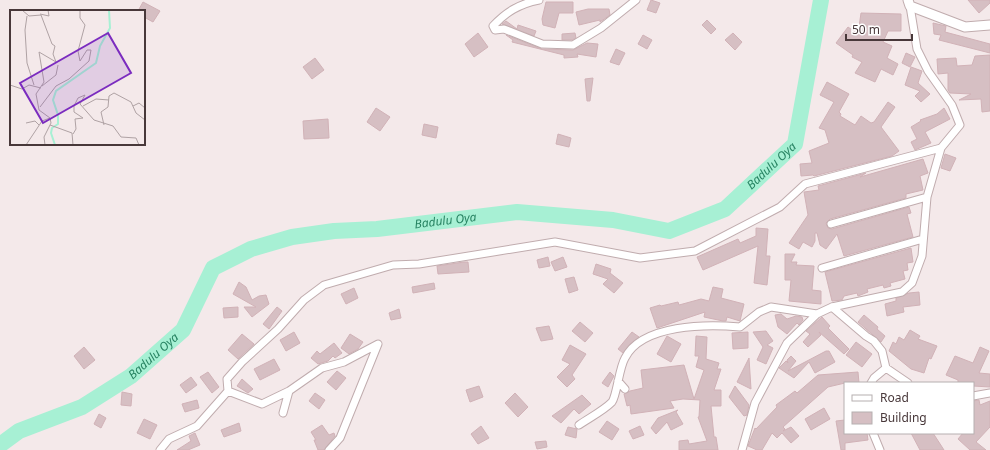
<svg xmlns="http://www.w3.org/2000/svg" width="990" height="450" viewBox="0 0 990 450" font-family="'Noto Sans',sans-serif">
  <rect width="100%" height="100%" fill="#f4e9ea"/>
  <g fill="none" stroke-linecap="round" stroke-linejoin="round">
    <path stroke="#a7f0d4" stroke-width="16" id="s1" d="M0 445 19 431 82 407 131 376 183 330 213 268 251 249 292 237 334 231 377 229 517 212 613 220 669 231 725 209 795 144 821 0"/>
  </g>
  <path fill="#d6bfc3" stroke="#d1b2b7" d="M651 0 660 3 656 13 647 10Z
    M968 0H990V3L979 13Z
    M143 2 160 11 153 22 144 17V11H138Z
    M546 2H573V13H559L555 28 543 25 542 19Z
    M588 9H609L610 15 600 22V20L579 25 576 12Z
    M861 13 901 14V31H888L883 42 892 46 887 58 898 64 893 75 881 69 875 82 855 73 862 62 852 57 853 55 836 43 848 27 858 34Z
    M707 20 716 29 711 34 702 25Z
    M506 21 517 29 518 25 536 31 534 36 502 24Z
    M933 23 946 26 945 32 990 44V53L939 40 941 35 934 34Z
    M478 33 488 47 474 57 465 44Z
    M575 33 576 38 572 40H562V34Z
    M733 33 742 42 735 50 725 40Z
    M506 35 542 49 573 50 587 43 598 44 596 57 577 54 578 57 564 58V55L512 42 513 40Z
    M643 35 652 40 647 49 638 44Z
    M616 49 625 53 619 65 610 62Z
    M906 53 915 57 910 67 902 63Z
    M990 55V111L982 112 981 99 959 100 971 94 950 93 948 90V73L938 74 937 59 956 58 957 66 972 65 975 56Z
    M315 58 324 70 312 79 303 67Z
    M911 67 922 71 918 83 930 94 921 102 915 96 920 91 905 85Z
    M593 78 590 101H587L585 79Z
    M827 82 849 94 839 112 841 114 840 116 855 125 861 116 871 123 874 122 888 102 895 107 881 127 899 151 892 156 814 176 813 175 801 176 800 164 812 163 809 151 829 143 825 130 819 128 834 102 820 95Z
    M376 108 390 117 380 131 367 122Z
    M944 108 950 119 925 132 931 143 915 150 911 142 917 139 911 127 921 121 920 120 937 114Z
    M328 119 329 138 304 139 303 121Z
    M424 124 438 127 436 138 422 135Z
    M558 134 571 138 569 147 556 144Z
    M945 154 956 158 950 171 941 168Z
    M923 159 928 173 920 176 923 190 906 194V198L830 219 826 223 828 228 832 229 909 207 911 213 907 214 913 237 844 256 837 234 826 249 820 245 817 233H815V241L812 247 803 242 799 249 789 243 808 215 804 192 819 190 818 186 866 173 860 177Z
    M756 228 768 229 766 256H770L767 285 754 283 758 246 703 270 697 257 738 239 740 243 756 236Z
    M911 248 913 262 907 263 908 270 903 271 905 279 890 283 891 286 884 288 883 285 867 289 868 292 858 296 857 293 844 296 842 300 832 301 825 272Z
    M785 254H795L791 262H797L796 265 814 266 812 290 821 291V304L789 301 791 280H785Z
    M548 257 550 266 539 268 537 260Z
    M563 257 567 267 555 271 551 262Z
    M464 262H468L469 272 438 274 437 266Z
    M596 264 611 269 610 273 623 283 614 293 603 284 608 279 593 274Z
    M574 277 578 290 569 293 565 279Z
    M239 282 246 287 252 300 259 296 266 295 269 304 252 317 244 307H256L233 294Z
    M434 283 435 289 413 293 412 287Z
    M713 287 723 289 721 298 744 304 740 321 727 317 726 321H723L704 317 705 312 657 328 650 308 660 305 661 306 678 302 679 305 701 299 709 301Z
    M354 288 358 298 346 304 341 294Z
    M919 292 920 305 903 307 904 312 887 316 885 304 896 301V298L909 293Z
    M238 307V317L224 318 223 308Z
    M277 307 282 311 269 329 263 324Z
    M399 309 401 318 391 320 389 313Z
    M781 314 787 319 796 316 802 317 803 320 799 325 797 323 787 334 778 327 775 315Z
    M864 315 878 327 877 329 885 336 881 342 858 322Z
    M822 317 830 326 828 328 849 349 844 354 819 332 821 335 808 347 803 342 810 334 806 331Z
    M580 322 593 333 585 342 572 331Z
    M549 326 553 339 541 341 536 328Z
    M910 330 920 336 918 339 937 346 931 359 929 358 924 373 911 369 889 351 893 342 896 344 899 337 904 340Z
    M766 331 773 341 767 345 773 348 766 364 757 360 763 347 753 332Z
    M294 332 300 343 286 351 280 340Z
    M632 332 639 337 630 344 623 353 618 349Z
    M748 332V348L733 349 732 333Z
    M242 334 254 344 238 359 228 350Z
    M350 334 363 342 358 349 349 354 341 348Z
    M667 336 681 344 671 362 657 354Z
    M696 336 707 337 706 359 719 363 717 369H721L714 390H721V406H711L714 437H716L718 450H679V441L688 440 689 444 707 441 698 417H699L700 400 683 399 670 401 674 408 631 414 630 405 627 406 624 394 630 391 643 388 641 370 684 365 694 399 704 370 696 367 699 356H695Z
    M856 342 872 354 862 367 846 355Z
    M334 343 342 353 335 358 333 356 328 361 318 364 311 358 317 351 320 354Z
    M570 345 586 354 572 375 575 379 567 387 557 377 570 364 562 360Z
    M84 347 95 360 84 369 74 356Z
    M980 347 989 351 979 373 990 374V387L973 386V383H958V380L946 375 955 356 973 363Z
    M826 351H829L835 362 815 373 809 362 794 378 779 368 786 361 788 363 787 360 791 356 796 361 788 371Z
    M749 358 751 389 737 382Z
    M274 359 280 370 260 380 254 369Z
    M337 371 346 378 336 390 327 382Z
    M208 372 219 387 212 393 200 377Z
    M610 372 614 376 608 387 602 383Z
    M858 372 859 383H845L828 387 783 427 785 429 783 431 791 427 799 436 791 443 782 433 777 438 772 433 762 450H757L748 446 755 428 756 429 777 407 776 405 795 391 797 393 818 375Z
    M191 377 197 385 186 393 180 385Z
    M242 379 253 389 248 393 237 386Z
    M479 386 483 397 470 402 466 390Z
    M735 386 749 405 747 415 744 416 729 397Z
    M122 392 132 394 131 406 121 405Z
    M315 393 325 400 319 409 309 401Z
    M515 393 528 407 518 417 505 403Z
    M582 395 591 404 579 414 574 409 561 423 552 416Z
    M197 400 199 408 185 412 182 404Z
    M979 400 980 405 990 401V427L976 442 986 450H970L958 439 963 433H973V401Z
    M824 408 830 419 811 430 805 419Z
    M678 410 676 412 683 424 671 430 667 422 656 434 651 428 658 418Z
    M99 414 106 418 101 428 94 424Z
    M144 419 157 425 150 439 137 433Z
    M845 420V433H867L868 440 845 443V450H841L836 421Z
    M607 421 619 429 612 440 599 432Z
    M239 423 241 431 224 437 221 430Z
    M322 425 329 435 334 433 335 436 324 450H318L314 440H316L311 432Z
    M481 426 489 438 478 444 471 434Z
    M640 426 644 435 633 439 629 431Z
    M568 427 577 429 576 438 565 435Z
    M195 433 200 445 188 450H177L191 441 189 436Z
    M911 433H933L944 450H920Z
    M546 441 547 447 537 449 535 442Z"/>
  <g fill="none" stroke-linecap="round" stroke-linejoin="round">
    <g stroke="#c0acae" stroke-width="9">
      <path id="minor" d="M539 0C519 4 506 12 493 26L495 30 504 29 542 44 573 45 601 28 636 0
        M831 224 927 197
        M822 268 923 239
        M832 307 866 336 874 341 882 351 886 368 908 383
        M618 381 625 389
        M871 383 874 378 886 368
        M973 396 990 393
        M283 413 289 391
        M579 425C589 418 603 411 612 402 617 395 619 368 625 358 642 324 707 324 740 327L759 312 771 307 817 314
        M873 433 880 450
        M160 450 169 439 197 426 228 391
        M329 450 340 438 378 344 344 362 322 368 289 391 262 404 228 391 227 379 242 362 278 329 304 300 324 285 393 265 419 264 555 242 640 258 695 251 780 207 805 184 941 148
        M742 450 755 403 787 343 817 314 832 307 902 292 912 283 922 256 927 197 941 148 960 125 952 105 928 71 917 49 910 6"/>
    </g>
    <g stroke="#c0acae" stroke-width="11">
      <path id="tertiary" d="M908 0 910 6 965 27 990 25"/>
    </g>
    <use href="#minor" stroke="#fff" stroke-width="7"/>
    <use href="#tertiary" stroke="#fff" stroke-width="9"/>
  </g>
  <g text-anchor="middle" stroke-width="3" stroke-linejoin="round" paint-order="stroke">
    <g font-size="12" font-style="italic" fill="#278362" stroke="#fff">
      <text dy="4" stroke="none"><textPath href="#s1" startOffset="876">Badulu Oya</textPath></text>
      <text dy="4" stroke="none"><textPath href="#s1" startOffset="527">Badulu Oya</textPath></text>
      <text dy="4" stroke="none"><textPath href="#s1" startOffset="179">Badulu Oya</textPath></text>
    </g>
  </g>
  <g transform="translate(10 10)">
    <rect width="135" height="135" fill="#f4e9ea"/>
    <path fill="none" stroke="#a7f0d4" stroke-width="2" d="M45 135 41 123 42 118 48 114V105L43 90 46 81 86 53 90 36 100 18 99 0"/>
    <path fill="none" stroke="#afa2a4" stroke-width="1" d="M12 0 19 6 31 5 42 34 45 36 43 44 46 52 29 42 34 72 26 84 29 100 40 108M30 4 39 6 38 0M17 6 15 20 17 53 24 75M0 75 12 79 19 75 31 78M32 76 46 65 48 55M73 96 86 89 99 90M123 96 129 93 135 98M30 97 46 76 59 69 79 51 81 40H77L70 51 68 41 75 15 70 8V0M16 113 25 111 29 115M40 115 62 123 63 135M94 115 91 102 98 97 99 86 104 83 121 92 126 103 135 110M63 124 66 119 65 109 73 108 64 102V96L68 88 75 85 70 94 84 110 103 116 111 127 126 128 129 135M16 135 32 111 40 108 41 113 34 127 35 135"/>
    <path fill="#7b2cbf" fill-opacity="0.15" stroke="#7b2cbf" stroke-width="2" d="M98 23 121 63 33 113 10 73Z"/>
    <rect width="135" height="135" fill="none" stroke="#48383a" stroke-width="2"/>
  </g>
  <rect x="844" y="382" width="130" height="52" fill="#ffffff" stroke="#b6afb0"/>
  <rect x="852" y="395" width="20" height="6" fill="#ffffff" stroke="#b6afb0"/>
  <text x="880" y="402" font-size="12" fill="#48383a">Road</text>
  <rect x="852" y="412" width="20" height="12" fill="#d6bfc3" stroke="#b6afb0"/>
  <text x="880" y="422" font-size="12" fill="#48383a">Building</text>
  <path d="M846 34v6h66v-6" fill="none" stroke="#48383a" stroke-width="2"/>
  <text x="852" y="34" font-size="12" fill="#48383a" stroke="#ffffff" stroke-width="3" paint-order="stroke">50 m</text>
</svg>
